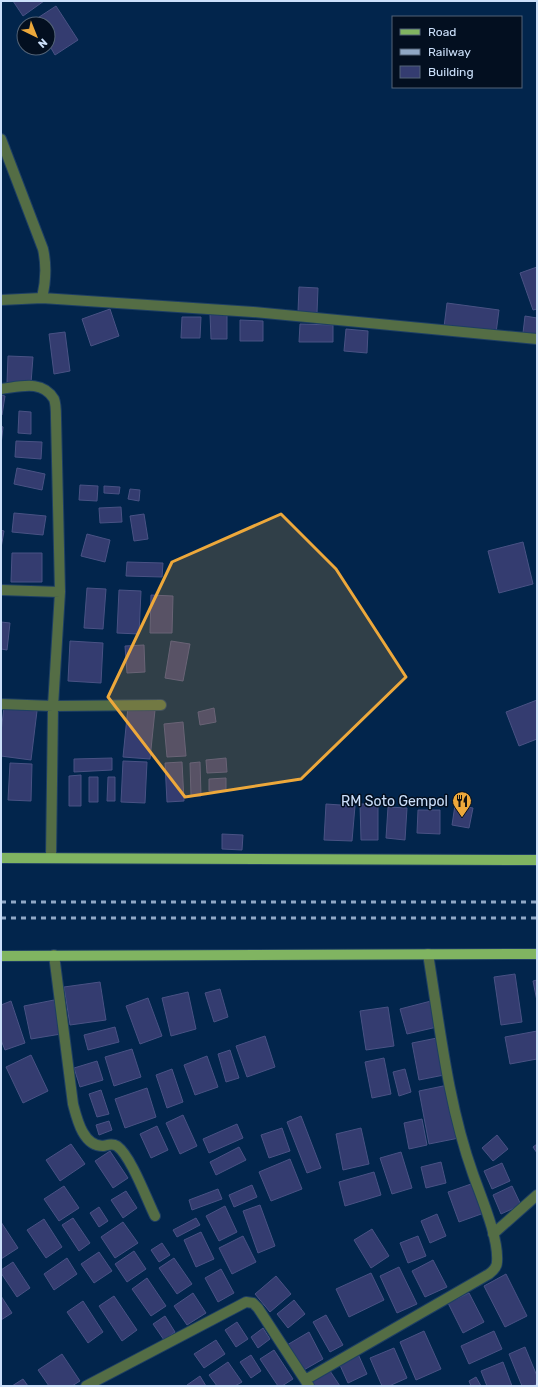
<svg xmlns="http://www.w3.org/2000/svg" width="538" height="1387" viewBox="0 0 538 1387" font-family="Rubik,sans-serif">
  <rect width="100%" height="100%" fill="#02254c"/>
  <path fill="#343c70" stroke="#495284" d="M13 1H44L23 16Z
    M56 6 78 40 55 55 48 43V24H35L33 21Z
    M537 267V309L533 310 520 273Z
    M299 287 318 288 317 313 298 312Z
    M447 303 499 310 496 333 444 327Z
    M110 309 119 336 91 346 82 319Z
    M210 314H227V339H211Z
    M525 316 537 318V334L523 333Z
    M182 317H201L200 338H181Z
    M240 320 263 321V341H240Z
    M300 324 333 325V342H299Z
    M346 329 368 331 367 353 344 351Z
    M65 332 70 371 54 374 49 334Z
    M8 356 33 357 31 383H7Z
    M1 395 5 396 2 415H1Z
    M19 411 31 412V434L18 433Z
    M1 426 3 427 1 445Z
    M16 441 42 442 41 459 15 457Z
    M17 468 45 474 42 490 14 484Z
    M80 485 98 486 97 501 79 500Z
    M104 486 120 487 119 494 104 493Z
    M130 489 140 490 139 501 128 499Z
    M121 507 122 522 100 523 99 508Z
    M14 513 46 516 43 535 12 532Z
    M144 514 148 539 134 541 130 516Z
    M1 530 4 531 1 548Z
    M87 534 110 540 105 562 81 556Z
    M523 542 533 584 499 593 488 551Z
    M12 553H42V582H11Z
    M127 562 163 563 162 577 126 576Z
    M87 588 106 589 103 629 84 628Z
    M119 590 141 591 139 634 117 633Z
    M151 595 173 596 172 633H150Z
    M1 622 10 623 7 650 1 649Z
    M70 641 103 643 101 683 68 681Z
    M171 641 190 644 183 681 165 678Z
    M144 645 145 672 127 673 125 646Z
    M537 700V739L519 746 506 712Z
    M4 707 37 711 31 760 1 756V732Z
    M128 707 155 710 150 759 123 757Z
    M214 708 216 722 200 725 198 712Z
    M183 722 186 756 167 757 164 724Z
    M112 758V770L74 772V759Z
    M226 758 227 772 207 773 206 760Z
    M123 761 147 762 145 803 121 802Z
    M182 762 184 801 167 802 165 763Z
    M200 762 201 796H191L190 763Z
    M10 763 32 764 31 801 8 800Z
    M81 775V806H69V776Z
    M89 777H98V802H89Z
    M108 777H115V801H107Z
    M226 778V790L209 791V779Z
    M326 804 355 806 352 841 324 840Z
    M360 804H378V840H361Z
    M455 805 473 808 469 828 452 825Z
    M388 807 407 808 405 840 386 838Z
    M418 810H440V834L417 833Z
    M222 834 243 835 242 850 222 849Z
    M515 974 522 1022 501 1025 494 977Z
    M537 980V1001L533 981Z
    M100 982 106 1020 70 1025 64 987Z
    M220 989 228 1017 214 1022 205 993Z
    M188 992 196 1029 171 1036 162 998Z
    M148 998 162 1036 140 1044 126 1006Z
    M54 1000 61 1034 31 1039 24 1006Z
    M11 1001 25 1043 5 1050 1 1040V1005Z
    M431 1001 437 1027 407 1034 400 1009Z
    M388 1007 394 1046 366 1050 360 1011Z
    M115 1027 119 1042 88 1050 84 1035Z
    M537 1031V1059L510 1064 505 1037Z
    M265 1036 275 1067 247 1077 236 1046Z
    M437 1038 444 1075 419 1080 412 1043Z
    M132 1049 141 1077 114 1086 105 1057Z
    M230 1050 239 1078 226 1082 218 1054Z
    M31 1055 48 1091 23 1103 6 1067Z
    M207 1056 218 1087 195 1095 184 1065Z
    M384 1058 391 1094 372 1098 365 1062Z
    M97 1061 103 1080 80 1087 74 1068Z
    M172 1069 183 1102 167 1108 156 1075Z
    M405 1069 411 1092 399 1096 393 1072Z
    M448 1085 459 1138 429 1144 419 1091Z
    M147 1088 156 1117 125 1128 115 1099Z
    M101 1090 109 1114 97 1117 89 1094Z
    M183 1115 197 1146 180 1154 166 1123Z
    M301 1116 321 1168 307 1173 287 1122Z
    M422 1119 427 1145 409 1149 404 1123Z
    M109 1121 112 1130 99 1135 96 1125Z
    M237 1124 243 1138 209 1153 203 1139Z
    M157 1126 168 1150 151 1158 140 1134Z
    M282 1128 290 1151 269 1158 261 1135Z
    M361 1128 369 1164 343 1170 336 1134Z
    M497 1135 508 1149 493 1161 482 1148Z
    M71 1144 85 1164 60 1181 46 1160Z
    M537 1144V1153L533 1147Z
    M239 1147 246 1160 216 1175 210 1162Z
    M110 1151 128 1178 113 1188 95 1161Z
    M401 1152 412 1188 392 1194 380 1158Z
    M290 1159 302 1189 271 1201 259 1172Z
    M441 1162 446 1183 426 1188 421 1167Z
    M502 1163 510 1181 492 1189 484 1171Z
    M374 1172 381 1195 345 1206 339 1182Z
    M474 1183 484 1213 459 1222 448 1192Z
    M252 1185 257 1197 234 1207 229 1195Z
    M64 1186 79 1208 59 1221 44 1199Z
    M512 1186 521 1205 501 1214 493 1195Z
    M218 1189 222 1199 192 1210 189 1200Z
    M126 1191 137 1208 123 1218 111 1200Z
    M260 1205 275 1246 258 1253 243 1211Z
    M225 1206 237 1232 219 1241 206 1216Z
    M99 1207 108 1221 99 1227 90 1213Z
    M437 1214 446 1236 430 1243 421 1221Z
    M73 1218 90 1243 79 1251 62 1225Z
    M196 1218 200 1225 177 1237 173 1230Z
    M44 1219 62 1247 46 1258 27 1230Z
    M1 1222 18 1248 1 1259Z
    M123 1222 138 1243 115 1258 101 1237Z
    M372 1229 389 1256 371 1268 354 1240Z
    M201 1232 214 1259 196 1267 184 1240Z
    M243 1236 256 1262 232 1274 219 1248Z
    M418 1236 426 1256 408 1263 400 1243Z
    M162 1243 170 1255 159 1262 151 1250Z
    M134 1251 146 1269 127 1282 115 1264Z
    M99 1252 112 1271 94 1283 81 1264Z
    M67 1258 77 1274 54 1290 44 1274Z
    M174 1258 192 1284 177 1294 159 1268Z
    M433 1260 447 1287 425 1297 412 1271Z
    M13 1262 30 1288 17 1297 1 1273V1270Z
    M399 1267 417 1304 397 1313 380 1276Z
    M221 1269 234 1293 218 1302 205 1278Z
    M371 1273 384 1300 349 1317 336 1289Z
    M506 1274 527 1316 505 1327 484 1286Z
    M276 1276 291 1294 270 1312 255 1294Z
    M147 1278 166 1306 151 1316 132 1289Z
    M193 1293 206 1313 187 1325 174 1306Z
    M469 1293 484 1322 463 1333 448 1303Z
    M1 1296 12 1313 1 1320Z
    M114 1296 137 1330 122 1341 99 1306Z
    M294 1300 305 1314 288 1328 277 1314Z
    M83 1301 103 1332 88 1343 67 1312Z
    M326 1315 343 1345 330 1352 313 1322Z
    M165 1316 175 1332 164 1340 153 1324Z
    M237 1322 248 1339 236 1347 225 1330Z
    M263 1328 270 1339 258 1348 251 1337Z
    M424 1331 441 1369 416 1380 400 1342Z
    M494 1331 502 1349 469 1364 461 1346Z
    M309 1332 323 1359 302 1371 287 1345Z
    M216 1340 225 1354 204 1368 194 1354Z
    M525 1347 537 1376V1384L532 1386H522L509 1354Z
    M394 1348 407 1378 389 1386H382L370 1358Z
    M274 1350 293 1379 282 1386H278L260 1359Z
    M62 1354 80 1381 72 1386H49L38 1370Z
    M358 1354 367 1374 348 1383 339 1363Z
    M251 1355 261 1371 251 1378 240 1362Z
    M228 1362 242 1382 235 1386H217L209 1375Z
    M503 1362 512 1386H487L481 1371Z
    M328 1368 340 1386H314L310 1380Z
    M200 1376 206 1386H188L187 1385Z
    M476 1377 481 1386H471L469 1381Z
    M23 1379 28 1386H12Z"/>
  <g fill="none" stroke-linecap="round" stroke-linejoin="round">
    <g stroke="#1e3f64" stroke-width="12">
      <path id="minor" d="M1 139 43 249C47 267 46 281 42 298
        M1 300 42 298 253 312 537 339
        M1 389C19 387 42 379 54 399 56 404 56 412 56 418L60 592 53 706 51 858
        M1 590 60 592
        M1 704 53 706 161 705
        M54 955 73 1104C77 1119 83 1146 103 1146 108 1145 112 1143 117 1146 131 1156 147 1200 155 1216
        M493 1234 537 1195
        M305 1380 489 1274C493 1271 497 1267 497 1262 499 1238 481 1197 473 1174 448 1104 440 1028 428 954
        M86 1386 246 1302 253 1303 258 1308 309 1386"/>
    </g>
    <g stroke="#1e3f64" stroke-width="12">
      <path id="major" d="M1 858 537 860
        M1 956 537 954"/>
    </g>
    <use href="#minor" stroke="#546d45" stroke-width="10"/>
    <use href="#major" stroke="#80b461" stroke-width="10"/>
    <path stroke="#8fa7c5" stroke-width="3" stroke-dasharray="5 5" stroke-linecap="butt" d="M1 902H537
      M1 918H537"/>
  </g>
  <path fill="#eda83b" fill-opacity="0.2" stroke="#eda83b" stroke-width="3" stroke-linejoin="round" d="M281 514 336 569 406 677 301 779 185 797 108 697 172 562Z"/>
  <defs>
    <g id="restaurant-pin" transform="scale(1)"><path d="M0 17L-7.5 6A9.5 9.5 0 1 1 7.5 6Z" fill="#eda83b" stroke="#030f20"/><path d="M-5-6h1v4h1v-4h1v4h1v-4h1v5L-1.5 .5V6h-2V.5L-5-1ZM5-6V6H3V1.5H1.5Q1.5-4 5-6Z" fill="#111"/></g>
  </defs>
  <g fill-rule="evenodd">
    <use href="#restaurant-pin" x="462" y="801"/>
  </g>
  <g text-anchor="middle" stroke-width="3" stroke-linejoin="round" paint-order="stroke">
    <g font-size="14" fill="#cce0fa" stroke="#030f20" text-anchor="end">
      <text x="448" y="806">RM Soto Gempol</text>
    </g>
  </g>
  <rect width="538" height="1387" fill="none" stroke="#cce0fa" stroke-width="4"/>
  <rect x="392" y="16" width="130" height="72" fill="#030f20" stroke="#536377"/>
  <rect x="400" y="29" width="20" height="6" fill="#80b461" stroke="#536377"/>
  <text x="428" y="36" font-size="12" fill="#cce0fa">Road</text>
  <rect x="400" y="49" width="20" height="6" fill="#8fa7c5" stroke="#536377"/>
  <text x="428" y="56" font-size="12" fill="#cce0fa">Railway</text>
  <rect x="400" y="66" width="20" height="12" fill="#343c70" stroke="#536377"/>
  <text x="428" y="76" font-size="12" fill="#cce0fa">Building</text>
  <g transform="translate(36 36) rotate(137)"><circle r="19" fill="#030f20" stroke="#536377"/>
  <path d="M0-3L7 15L0 10L-7 15Z" fill="#eda83b"/>
  <text y="-6" font-size="11" font-weight="bold" text-anchor="middle" fill="#cce0fa">N</text>
  </g>
</svg>
